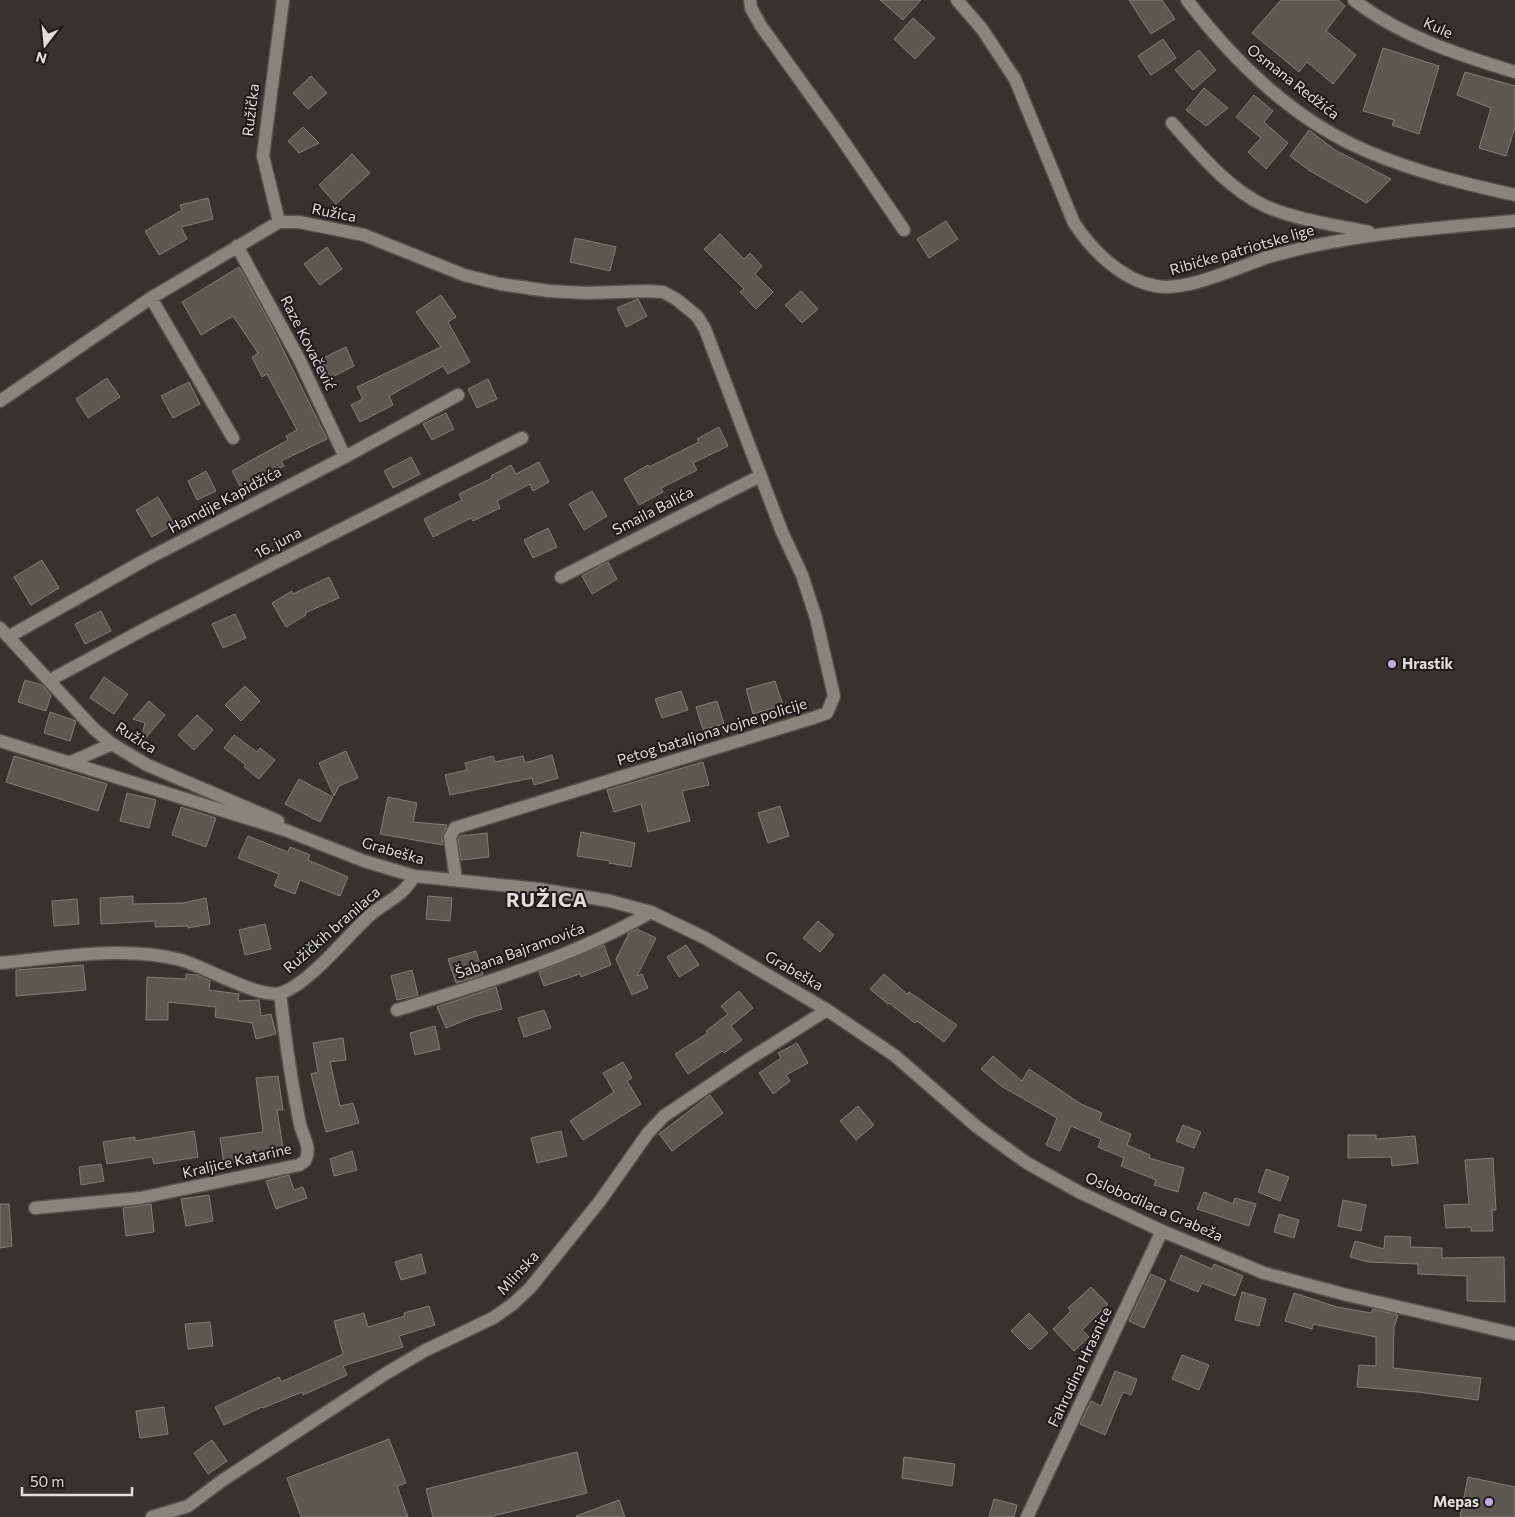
<svg xmlns="http://www.w3.org/2000/svg" width="1515" height="1517" viewBox="0 0 1515 1517" font-family="Commissioner,sans-serif">
  <rect width="100%" height="100%" fill="#35332c"/>
  <path fill="#5a5950" stroke="#807f76" d="M880 0H921L903 20Z
    M1129 0H1162L1175 19 1151 34Z
    M1281 0H1338L1345 6 1326 31 1356 55 1333 84 1307 62 1299 72 1252 33Z
    M913 18 935 38 915 59 894 39Z
    M1163 39 1176 58 1151 75 1138 56Z
    M1383 48 1439 66 1419 134 1392 125 1394 120 1363 111Z
    M1199 50 1216 70 1193 90 1175 70Z
    M1465 72 1515 86V127L1506 156 1479 148 1491 108 1457 95Z
    M311 76 327 93 308 109 293 93Z
    M1204 88 1228 108 1206 126 1186 110Z
    M1254 95 1273 111 1264 122 1288 143 1266 169 1248 152 1261 138 1236 117Z
    M303 127 319 143 299 153 288 141Z
    M1309 130 1335 150 1391 179 1367 203 1310 171 1290 156Z
    M352 154 370 173 336 204 319 185Z
    M208 198 213 219 181 227 187 239 159 255 145 231 182 210 180 205Z
    M946 221 958 239 929 258 917 239Z
    M720 234 744 259 750 253 762 266 755 274 773 292 756 309 740 292 744 289 704 249Z
    M575 238 616 247 610 271 570 262Z
    M327 247 342 269 320 285 304 264Z
    M239 267 270 323 327 439 281 461 284 466 241 488 232 471 288 440 286 436 297 430 267 374 262 377 252 357 258 353 233 316 201 335 182 302Z
    M801 291 818 309 802 323 785 305Z
    M441 295 456 317 448 322 470 362 448 374 443 366 389 396 393 405 360 422 351 405 363 399 357 387 441 347 416 312Z
    M638 299 647 316 626 327 617 308Z
    M346 347 354 366 330 378 321 359Z
    M107 378 120 397 88 418 76 399Z
    M488 379 497 399 477 408 468 389Z
    M189 382 200 404 173 418 161 396Z
    M446 413 454 429 432 440 423 424Z
    M719 427 728 446 693 463 697 470 661 488 663 492 639 505 624 479 648 465 649 467 699 442 697 439Z
    M411 457 420 474 393 488 384 471Z
    M539 462 549 482 533 491 530 484 497 501 500 508 473 521 471 518 433 537 424 519 462 500 459 494 492 478 491 476 511 465 516 474Z
    M206 471 216 491 197 500 188 481Z
    M592 491 607 516 584 530 569 504Z
    M158 497 174 524 152 537 136 510Z
    M548 528 557 547 533 558 524 540Z
    M42 560 59 588 31 605 14 577Z
    M608 562 617 579 592 594 582 576Z
    M329 577 339 598 305 613 306 615 286 627 272 603 292 591 293 594Z
    M101 611 111 631 85 644 75 624Z
    M235 614 246 638 223 648 212 624Z
    M104 677 128 694 114 714 90 698Z
    M25 680 42 685 51 695 46 711 18 702Z
    M775 681 783 705 753 714 746 689Z
    M245 686 260 701 241 721 225 705Z
    M681 691 688 710 662 718 655 699Z
    M149 701 165 715 139 746 145 723 133 719Z
    M717 701 724 724 703 730 696 707Z
    M50 712 76 721 70 741 44 733Z
    M197 715 213 730 194 750 178 735Z
    M234 735 257 752 260 748 275 760 259 779 244 767 246 765 224 748Z
    M346 751 358 778 339 786 334 796 319 763Z
    M552 755 558 778 534 785 532 778 450 795 445 775 467 770 465 763 493 756 495 762 523 756 525 763Z
    M14 756 107 784 98 811 6 782Z
    M703 762 709 785 682 791 690 821 648 832 641 804 614 812 607 790Z
    M299 779 333 797 320 822 285 804Z
    M127 793 156 800 149 828 120 821Z
    M388 797 417 803 413 822 447 825 442 838 443 845 380 834Z
    M780 806 789 836 768 843 758 813Z
    M181 807 216 818 206 847 172 835Z
    M581 832 635 843 631 867 609 863 610 861 577 856Z
    M487 833 489 857 461 860 458 839 460 836Z
    M248 836 288 852 290 847 310 855 308 860 348 877 340 896 300 880 295 894 274 886 279 874 238 858Z
    M133 896V904L183 903 206 898 210 924 188 928V926L155 927V921L101 924 100 898Z
    M428 896 452 898 450 921 426 919Z
    M77 899 79 924 54 926 52 901Z
    M818 921 834 935 820 952 803 938Z
    M265 924 271 949 245 955 239 930Z
    M637 929 656 938 637 976 642 974 648 988 632 995 616 959 629 933Z
    M604 945 611 965 581 977 580 974 544 986 539 972Z
    M686 945 699 965 679 977 667 957Z
    M476 951 483 975 456 983 448 959Z
    M83 965 86 990 16 996V970Z
    M412 970 418 995 397 1000 391 976Z
    M186 974 197 975 210 981 209 990 239 994 238 1001 259 1000 261 1016 271 1014 276 1034 256 1039 252 1023 215 1017 216 1007 168 1002V1020H146L147 977 186 979Z
    M884 974 907 994 909 992 957 1025 944 1042 917 1021 915 1023 889 1003 888 1004 870 989Z
    M496 987 502 1009 473 1017 446 1028 437 1007Z
    M739 991 753 1008 731 1026 742 1040 724 1053 722 1051 688 1074 675 1054 708 1033 706 1031 728 1014 721 1006Z
    M544 1010 551 1028 524 1037 518 1018Z
    M435 1026 440 1049 415 1055 410 1033Z
    M343 1038 346 1060 330 1062 340 1106 353 1103 359 1123 326 1132 311 1074 318 1072 313 1043Z
    M797 1043 808 1063 786 1075 790 1081 773 1094 759 1073 781 1058 778 1053Z
    M993 1056 1022 1081 1029 1069 1081 1104 1102 1113 1099 1121 1131 1134 1127 1145 1150 1155 1149 1158 1184 1168 1178 1192 1154 1185 1156 1180 1121 1166 1124 1158 1098 1147 1101 1139 1071 1126 1060 1151 1046 1145 1057 1118 1001 1086 981 1069Z
    M623 1062 632 1078 627 1081 641 1104 583 1140 570 1121 614 1092 603 1073Z
    M278 1076 283 1110H277L284 1154 224 1164 220 1138 263 1132 256 1078Z
    M710 1095 723 1113 672 1151 659 1134Z
    M858 1106 874 1125 856 1140 840 1121Z
    M1183 1125 1201 1132 1194 1148 1176 1141Z
    M194 1131 198 1157 154 1164 152 1157 107 1164 103 1142 135 1137V1141Z
    M561 1131 567 1156 537 1163 531 1138Z
    M1348 1135H1376V1139L1415 1136 1418 1163 1392 1166 1391 1157 1348 1158Z
    M352 1151 357 1170 334 1176 330 1159Z
    M1493 1158 1496 1210H1492L1493 1231H1471V1227L1446 1228 1444 1205 1469 1204 1465 1160Z
    M101 1164 104 1181 81 1185 79 1167Z
    M1266 1169 1289 1177 1280 1201 1258 1192Z
    M289 1175 294 1190 303 1187 307 1198 276 1209 266 1181Z
    M1204 1192 1233 1204 1235 1198 1256 1204 1249 1226 1197 1209Z
    M209 1195 213 1221 186 1226 181 1199Z
    M1343 1200 1366 1205 1361 1231 1338 1226Z
    M0 1204H9L12 1246 0 1248Z
    M151 1204 154 1232 126 1236 123 1208Z
    M1279 1214 1299 1220 1294 1238 1274 1232Z
    M1385 1236 1411 1237 1410 1247 1442 1248V1258L1504 1257 1505 1302 1467 1301V1276L1418 1274V1264L1368 1262 1350 1257 1355 1241 1384 1249Z
    M421 1254 426 1273 401 1280 395 1262Z
    M1181 1255 1212 1269 1214 1264 1243 1276 1235 1296 1202 1283 1198 1292 1170 1280Z
    M1151 1274 1166 1281 1144 1328 1129 1321Z
    M1091 1287 1108 1304 1082 1330 1089 1337 1074 1351 1053 1329 1071 1311 1068 1308Z
    M1242 1292 1266 1299 1259 1326 1235 1320Z
    M1294 1293 1337 1307 1371 1313 1373 1309 1398 1315 1394 1327 1393 1368 1481 1378 1478 1400 1418 1392 1357 1387 1359 1365 1376 1366V1337L1313 1324 1312 1329 1285 1321Z
    M429 1306 435 1325 399 1336 403 1347 343 1366 347 1375 303 1395 302 1392 263 1408 262 1407 224 1425 215 1407 279 1377 281 1382 343 1354 334 1321 364 1313 368 1327 405 1316 404 1313Z
    M1029 1313 1048 1333 1030 1350 1011 1331Z
    M210 1322 213 1346 188 1349 185 1324Z
    M1182 1355 1209 1365 1199 1390 1172 1379Z
    M1115 1371 1137 1379 1131 1395 1123 1392 1105 1435 1080 1424 1091 1401 1101 1406Z
    M164 1407 168 1434 140 1438 136 1411Z
    M389 1439 406 1483 397 1486 408 1517H301L287 1478Z
    M212 1440 227 1461 208 1474 194 1453Z
    M577 1452 587 1493 489 1517H433L426 1489Z
    M904 1457 955 1464 952 1486 902 1478Z
    M1468 1477 1515 1487V1517H1460Z
    M994 1499 1017 1505 1014 1517H989Z
    M619 1500 625 1517H577L576 1516Z"/>
  <g fill="none" stroke-linecap="round" stroke-linejoin="round">
    <g stroke="#53524b" stroke-width="15">
      <path id="minor" d="M750 0 751 8 761 26 835 129 904 230
        M957 0 982 29 1015 79 1074 223C1092 250 1121 280 1156 286 1186 292 1239 267 1268 257 1283 253 1298 249 1312 246 1379 232 1447 227 1515 221
        M1187 0C1234 62 1296 122 1369 152 1416 172 1466 184 1515 195
        M1354 0C1400 36 1459 55 1515 72
        M1172 123C1199 153 1227 188 1265 206 1297 220 1335 225 1369 232
        M279 222 263 156 283 0
        M237 246 299 359 345 457
        M151 298 233 438
        M0 401 151 298 279 222H299L364 235 464 275 500 284 549 291 586 293 647 291 663 292 676 299 697 316 705 329 782 532 802 575 816 618 834 696 827 713 813 718 455 828 450 837 456 880
        M561 577 760 476
        M0 628 94 729 112 744 147 765 278 821
        M8 637 145 560 345 457 458 395
        M50 680 154 624 522 438
        M0 741 285 830 364 861 414 876 539 889 610 901 651 912 705 938 827 1010 894 1055 977 1127 1027 1163 1079 1192 1162 1231 1264 1273 1347 1295 1515 1334
        M71 762 112 744
        M0 963C59 958 123 945 181 960 205 967 260 999 281 993 309 984 347 936 369 916 385 902 404 896 414 876
        M397 1010C484 983 572 958 651 912
        M35 1208 140 1198 299 1165 305 1161C312 1148 303 1137 300 1124 291 1081 285 1037 280 993
        M152 1517 188 1506 223 1480 385 1374 424 1351 493 1318 513 1304 530 1288 600 1201 648 1133 664 1116 749 1059 827 1010
        M1027 1517 1162 1231"/>
    </g>
    <use href="#minor" stroke="#87867d" stroke-width="12"/>
  </g>
  <g fill="#c4a7f1" stroke="#1c1b18" stroke-width="2">
    <circle cx="1392" cy="664" r="5"/>
    <circle cx="1489" cy="1502" r="5"/>
  </g>
  <g text-anchor="middle" stroke-width="4" stroke-linejoin="round" paint-order="stroke">
    <g font-size="15" fill="#dfded9" stroke="#1c1b18">
      <text transform="translate(1438 28) rotate(24)" y="5">Kule</text>
      <text transform="translate(1293 82) rotate(38)" y="5">Osmana Redžića</text>
      <text transform="translate(251 110) rotate(-83)" y="5">Ružička</text>
      <text transform="translate(334 213) rotate(11)" y="5">Ružica</text>
      <text transform="translate(1242 250) rotate(-16)" y="5">Ribićke patriotske lige</text>
      <text transform="translate(308 343) rotate(63)" y="5">Raze Kovačević</text>
      <text transform="translate(225 500) rotate(-28)" y="5">Hamdije Kapidžića</text>
      <text transform="translate(653 511) rotate(-27)" y="5">Smaila Balića</text>
      <text transform="translate(278 543) rotate(-27)" y="5">16. juna</text>
      <text transform="translate(712 732) rotate(-17)" y="5">Petog bataljona vojne policije</text>
      <text transform="translate(136 738) rotate(32)" y="5">Ružica</text>
      <text transform="translate(393 851) rotate(16)" y="5">Grabeška</text>
      <text transform="translate(332 930) rotate(-41)" y="5">Ružičkih branilaca</text>
      <text transform="translate(520 951) rotate(-20)" y="5">Šabana Bajramovića</text>
      <text transform="translate(794 971) rotate(30)" y="5">Grabeška</text>
      <text transform="translate(237 1161) rotate(-13)" y="5">Kraljice Katarine</text>
      <text transform="translate(1154 1207) rotate(24)" y="5">Oslobodilaca Grabeža</text>
      <text transform="translate(518 1273) rotate(-47)" y="5">Mlinska</text>
      <text transform="translate(1080 1367) rotate(-65)" y="5">Fahrudina Hrasnice</text>
    </g>
    <g font-size="15" font-weight="bold" fill="#dfded9" stroke="#1c1b18" text-anchor="start">
      <text x="1402" y="669">Hrastik</text>
      <text x="1479" y="1507" text-anchor="end">Mepas</text>
    </g>
    <g font-size="20" font-weight="bold" letter-spacing="1" fill="#dfded9" stroke="#1c1b18">
      <text x="547" y="907">RUŽICA</text>
    </g>
  </g>
  <g transform="translate(45 45) rotate(196)" stroke="#1c1b18" stroke-width="4" paint-order="stroke">
  <path d="M0-4L9 19L0 12L-9 19Z" fill="#dfded9"/>
  <text y="-8" font-size="14" font-weight="bold" text-anchor="middle" fill="#dfded9">N</text>
  </g>
  <path d="M22 1487v8h110v-8" fill="none" stroke="#dfded9" stroke-width="2.5"/>
  <text x="30" y="1487" font-size="15" fill="#dfded9" stroke="#1c1b18" stroke-width="4" paint-order="stroke">50 m</text>
</svg>
